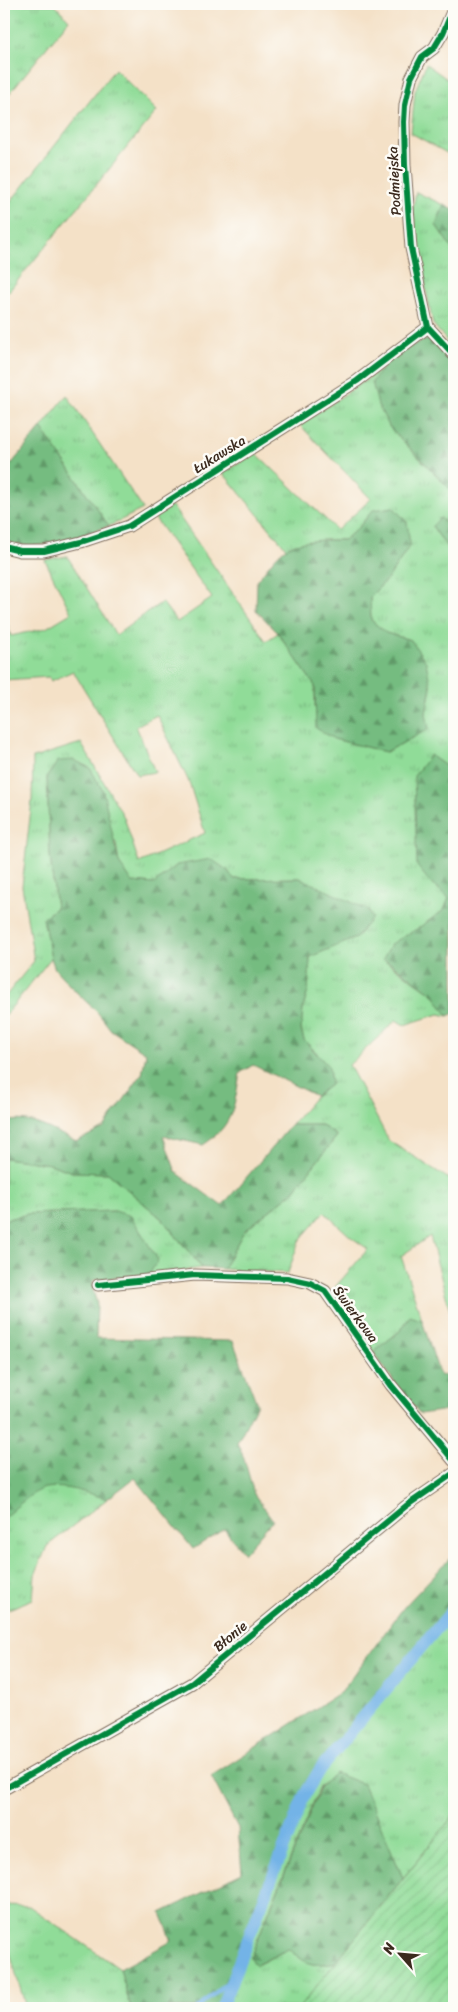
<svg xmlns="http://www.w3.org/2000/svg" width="458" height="2012" viewBox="0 0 458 2012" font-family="Sriracha,sans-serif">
  <defs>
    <pattern id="grass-tufts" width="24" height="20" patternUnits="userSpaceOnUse" patternTransform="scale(1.25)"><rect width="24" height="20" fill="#90dc98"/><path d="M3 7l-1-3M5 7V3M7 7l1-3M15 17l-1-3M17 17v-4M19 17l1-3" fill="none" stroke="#7dbd83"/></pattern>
    <pattern id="forest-firs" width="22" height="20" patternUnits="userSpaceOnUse" patternTransform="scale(1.25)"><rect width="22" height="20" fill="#74bc80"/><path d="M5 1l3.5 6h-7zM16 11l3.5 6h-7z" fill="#609968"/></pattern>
    <pattern id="garden-furrows" width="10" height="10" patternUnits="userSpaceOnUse" patternTransform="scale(1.25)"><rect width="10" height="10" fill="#90dc98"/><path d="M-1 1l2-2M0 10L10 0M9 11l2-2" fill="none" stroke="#7dbd83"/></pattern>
  </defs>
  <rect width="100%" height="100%" fill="#fdfcf7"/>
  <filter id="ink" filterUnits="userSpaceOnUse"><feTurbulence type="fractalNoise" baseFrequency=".02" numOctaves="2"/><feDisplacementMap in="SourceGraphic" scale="10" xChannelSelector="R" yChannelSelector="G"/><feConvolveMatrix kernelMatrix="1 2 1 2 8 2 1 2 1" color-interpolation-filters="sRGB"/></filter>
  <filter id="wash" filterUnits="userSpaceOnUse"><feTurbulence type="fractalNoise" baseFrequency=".0096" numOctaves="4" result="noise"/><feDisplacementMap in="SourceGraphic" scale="20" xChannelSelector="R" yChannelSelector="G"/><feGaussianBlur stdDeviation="1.12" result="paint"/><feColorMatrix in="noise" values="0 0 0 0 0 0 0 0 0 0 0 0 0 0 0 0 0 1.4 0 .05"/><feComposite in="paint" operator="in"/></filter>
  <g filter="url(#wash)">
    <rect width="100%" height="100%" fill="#f4e1c7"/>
    <path fill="url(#grass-tufts)" stroke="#66835b" d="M4 4H54L69 20 4 100Z
      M426 64 454 84V157L411 133 415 91Z
      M115 69 157 111 4 297V210Z
      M416 192 444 205 436 225 454 251V350L433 324 411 216Z
      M382 369 378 405 390 428 454 493V530L440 518 432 526 454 557V772L430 755 429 881 449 898 444 910 420 927 383 959 433 994 448 1016 439 1014 404 1025 396 1020 349 1065 389 1141 454 1182V1326L430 1236 401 1256 422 1320 410 1317 400 1331 373 1352 331 1292 368 1249 351 1237 324 1212 299 1241 288 1273 223 1269 244 1231 293 1192 337 1136 321 1125H291L316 1096 331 1084 317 1053 304 1040 301 1030 303 1008 308 991 310 956 356 938 300 878 234 879 227 870 177 865 154 884 132 882 119 863 116 843 58 761 47 777 50 855 56 908 43 918 51 958 4 1017V998L34 961 22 886 32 800 33 758 81 743 124 817 139 863 205 833 189 782 157 715 136 726 155 772 137 775 73 671 51 681 49 677 4 680V611L11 636 46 628 71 613 45 560 67 556 116 635 162 602 177 622 212 598 154 517 172 506 266 641 278 633 315 686V708L334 739 386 752 403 743 426 713 431 688 411 640 386 633 371 620 370 597 389 577 410 545 373 510 358 528 344 540C323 539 305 541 286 548L223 473 256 453 337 530 371 499 300 425Z
      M67 395 143 509 109 526 41 428Z
      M4 1158 50 1164 72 1172 108 1173 162 1219 202 1268 149 1275 115 1211 28 1214 4 1220Z
      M109 1450 104 1498 107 1499 47 1546 35 1575 33 1599 4 1611V1513L11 1504Z
      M454 1602V1815L403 1878 363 1785 335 1774 319 1788 250 1958 257 1965 288 1949C309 1965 310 1967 336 1962L299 2008H218L301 1793 318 1768Z
      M4 1905 29 1906 120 1969 131 2008H26L7 1943 4 1941Z"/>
    <path fill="url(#forest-firs)" stroke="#58734f" d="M444 205 454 210V252L436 225Z
      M437 337 454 350V493L390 428 378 405 372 382C391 355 405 345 437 337Z
      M41 428 109 526C80 535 33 556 4 540V473Z
      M393 507 407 522 410 545 389 577 370 597 371 620 386 633 411 640 426 662 431 688 426 713 429 729 386 752 334 739 316 728 315 686 278 633 256 610 257 580C266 570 275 555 286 548 303 539 325 540 344 540L358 528 373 510Z
      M440 518 454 530V557L432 526Z
      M430 755 454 772V1013L448 1016 433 994 392 964 383 959 391 944 420 927 444 910 449 898 429 881 417 866 414 776Z
      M74 760 90 768 103 791 119 863 132 882 154 884 177 865 211 859 227 870 234 879 300 878 368 910 372 918 356 938 310 957 308 991 303 1008 301 1030 304 1040 329 1067 331 1084 316 1096 253 1065 240 1073C234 1106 234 1125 203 1145L163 1136 176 1172 222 1206 291 1125H321L337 1136 293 1192 244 1231 223 1269 202 1268 162 1219 108 1173 72 1172 50 1164 4 1158V1123C29 1113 54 1133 77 1141L104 1128 142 1074 146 1053 111 1030 98 1013 72 988 55 969 51 958 43 918 56 908 50 855 47 777 58 761Z
      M115 1211 131 1216 158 1260 149 1275 93 1280V1290L97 1304 96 1338 233 1341 257 1404 237 1443 244 1458 254 1494 273 1520 244 1553 224 1529 193 1549 135 1478 107 1499C88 1493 66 1485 45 1488 36 1489 11 1511 4 1518V1220L28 1214Z
      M410 1316 422 1320 440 1376 454 1373V1409L420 1414 401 1391 373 1352 400 1331Z
      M454 1554V1602L318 1767 301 1793 218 2008H131L120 1969 172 1941 161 1913 242 1873 238 1828 211 1776 341 1692 404 1607Z
      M335 1773 363 1784 403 1878 336 1962C310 1967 309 1965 288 1949L256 1965 250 1958 320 1788Z"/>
    <path fill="url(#garden-furrows)" stroke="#66835b" d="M454 1815V2008H299Z"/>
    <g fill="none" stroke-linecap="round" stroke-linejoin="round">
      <path stroke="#73b3e7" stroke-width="4" d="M198 2008 233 1977"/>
      <path stroke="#73b3e7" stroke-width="12" d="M221 2008 305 1794 320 1769 454 1608"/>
    </g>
  </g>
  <g filter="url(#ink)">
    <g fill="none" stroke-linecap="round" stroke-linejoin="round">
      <g stroke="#7c6a59" stroke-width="13">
        <path id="minor" d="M454 7 443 33 434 48 422 57 411 78 405 105 404 122 405 165 411 248 428 327 454 355
          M4 547 20 551H44L81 542 129 526 357 381 428 327
          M98 1285 195 1275 287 1278 310 1283 325 1291 391 1385 454 1461
          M4 1789 192 1683 406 1506 454 1473"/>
      </g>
      <use href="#minor" stroke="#fff" stroke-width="11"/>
      <g stroke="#fdfcf7" stroke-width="9">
        <path id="cycleway" d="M454 7 443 33 434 48 422 57 411 78 405 105 404 122 405 165 411 248 428 327 454 355
          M4 547 20 551H44L81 542 129 526 357 381 428 327
          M98 1285 195 1275 287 1278 310 1283 325 1291 391 1385 454 1461
          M4 1789 192 1683 406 1506 454 1473"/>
      </g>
      <use href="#cycleway" stroke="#00873e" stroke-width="6"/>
    </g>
  </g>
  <g text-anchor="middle" stroke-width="5" stroke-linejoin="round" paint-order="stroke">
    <g font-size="14" fill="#3b2a1e" stroke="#fdfcf7">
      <text transform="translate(394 181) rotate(-93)" y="5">Podmiejska</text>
      <text transform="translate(219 454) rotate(-32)" y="5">Łukawska</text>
      <text transform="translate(356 1314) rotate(54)" y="5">Świerkowa</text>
      <text transform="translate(230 1636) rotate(-40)" y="5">Błonie</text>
    </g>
  </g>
  <rect width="458" height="2012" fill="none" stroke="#fdfcf7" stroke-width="20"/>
  <g transform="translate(400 1954) rotate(297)" stroke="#fdfcf7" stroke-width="4" paint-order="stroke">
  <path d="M0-4L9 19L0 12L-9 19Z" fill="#3b2a1e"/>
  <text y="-8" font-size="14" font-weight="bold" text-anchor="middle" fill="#3b2a1e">N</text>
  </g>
</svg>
